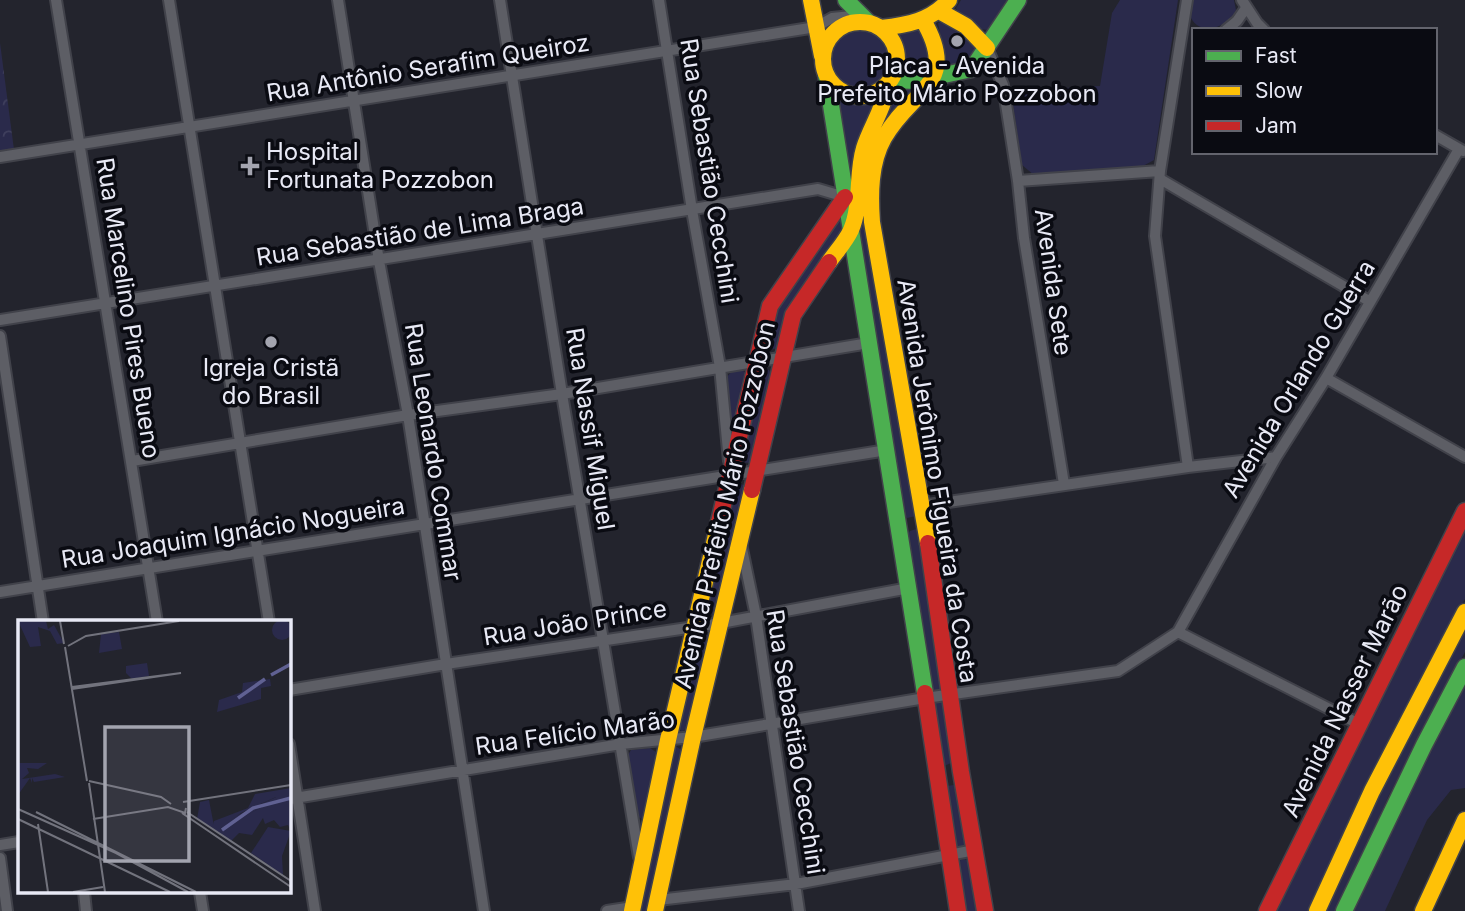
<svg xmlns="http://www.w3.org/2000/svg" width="1465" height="911" viewBox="0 0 1465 911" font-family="Inter,sans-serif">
  <defs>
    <pattern id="park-crowns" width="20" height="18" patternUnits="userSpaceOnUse" patternTransform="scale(1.75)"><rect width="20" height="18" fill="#2a2a4b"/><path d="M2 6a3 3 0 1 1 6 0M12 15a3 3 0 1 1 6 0" fill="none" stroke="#3f3f5d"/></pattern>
  </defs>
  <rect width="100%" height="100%" fill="#23242d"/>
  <path fill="#2a2a4b" d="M961 0H1008L989 30C973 29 962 23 956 8Z
    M1120 0H1178L1154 160 1143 166 1034 175 1022 165 1011 91 1100 86 1112 13Z
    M1193 0H1234L1236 10C1229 27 1201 37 1191 18Z
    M942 22 956 25 975 47C969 64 961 66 944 70L942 43 938 23Z
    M918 28 933 48 929 71 915 76 898 74C905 59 898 47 893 33Z
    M829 60a31 31 0 1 1 62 0a31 31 0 1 1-62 0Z
    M918 84 869 171 916 516 907 518 901 512 855 231 864 161 892 101 899 92Z
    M835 94 854 102 873 99 876 106 853 195Z
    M840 212 844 225 842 230 778 348 769 350 767 347 773 315Z
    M765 369 769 370 773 377 753 459 749 463 742 462 740 458 760 372Z
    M733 370H742L746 373 733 437 726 378Z
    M738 482 745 486 714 613 710 615 705 613 734 484Z
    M1465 525V599L1390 736 1311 911H1275Z
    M916 529 923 534 944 685 941 692 933 693 927 689 906 537 910 531Z
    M1465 621V652L1389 795 1337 911H1321Z
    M703 633 709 636 689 728 682 731 678 729 699 634Z
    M1465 681V788L1451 790 1427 820 1385 911H1352Z
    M941 700 947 704 956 761 944 766 934 701Z
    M673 747H677L683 751 650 911H637Z
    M650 748 656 752 645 815 642 819 637 816 628 755 631 750Z
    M954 785 959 788 966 848 958 849 952 846 944 794 947 786Z
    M965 859 971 863 979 911H962L957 861Z"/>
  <path fill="url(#park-crowns)" d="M0 43 14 150 0 152Z"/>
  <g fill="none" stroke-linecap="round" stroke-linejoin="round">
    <g stroke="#41424a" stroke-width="14">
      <path id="street" d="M56 0 157 622
        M169 0 269 622
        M338 0 379 261 408 415 484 911
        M500 0 562 394 639 857
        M659 0 692 210 720 367 729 461
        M1187 0 1160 171 1155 236 1188 467
        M1242 0 1257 23 1264 30
        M1226 30 1237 21 1246 8
        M987 48 1003 85 1018 181 1024 238 1064 484
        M1435 135 1463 151
        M0 157 816 27 832 18 852 16 858 22
        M1160 179 1369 301
        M1018 181 1160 171
        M0 320 818 189 845 197
        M0 336 43 622
        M1326 378 1465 457
        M132 461 408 415 562 394 869 343
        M921 506 1188 467 1276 457
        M741 544 756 616 799 911
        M0 592 887 450
        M1178 632 1359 724
        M289 690 446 664 721 623 909 588
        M289 744 315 911
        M289 799 621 744 693 737 925 698 1118 671 1178 632 1276 457 1326 378 1459 149
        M0 845 19 842
        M0 858 7 911
        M84 892 86 911
        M200 892 203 911
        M658 900 796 884 975 850
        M607 911 633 907"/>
    </g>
    <g stroke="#41424a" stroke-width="19">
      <path id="fast" d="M846 0 868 22
        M826 74 925 693
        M891 80 916 81 972 69 1018 0
        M1344 911 1424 745 1465 667"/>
    </g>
    <g stroke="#41424a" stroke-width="19">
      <path id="slow" d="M811 0 822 56
        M941 12 966 26 987 48
        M923 20C961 85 911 89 884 138 870 163 870 194 872 222L928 543
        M823 59a37 37 0 1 1 74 0a37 37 0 1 1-74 0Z
        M881 28C907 25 931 21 949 0
        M829 262C836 252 846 241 851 230 862 204 856 174 864 148 871 126 884 109 887 86
        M632 911 668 740 719 522
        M655 911 693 737 752 490
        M1317 911 1372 791 1465 612
        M1423 911 1465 820"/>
    </g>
    <g stroke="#41424a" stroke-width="19">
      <path id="jam" d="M752 490 793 315 829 262
        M719 522 770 306 845 197
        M928 543 961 772 985 911
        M925 693 958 911
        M1267 911 1465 511"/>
    </g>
    <use href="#street" stroke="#5d5e65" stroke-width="10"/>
    <use href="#fast" stroke="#4caf50" stroke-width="16"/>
    <use href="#slow" stroke="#ffc107" stroke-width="16"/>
    <use href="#jam" stroke="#c62828" stroke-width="16"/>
  </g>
  <g fill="#a3a4af" stroke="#0a0b12" stroke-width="2.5">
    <circle cx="957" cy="41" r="7"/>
    <path d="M246.5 155.5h7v7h7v7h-7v7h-7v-7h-7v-7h7z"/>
    <circle cx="271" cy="342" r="7"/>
  </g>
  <g text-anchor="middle" stroke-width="7" stroke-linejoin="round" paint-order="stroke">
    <g font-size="24" fill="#e8e9f5" stroke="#0a0b12">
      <text x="957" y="74">Placa - Avenida<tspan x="957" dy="28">Prefeito Mário Pozzobon</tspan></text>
      <text x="266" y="160" text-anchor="start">Hospital<tspan x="266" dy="28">Fortunata Pozzobon</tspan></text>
      <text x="271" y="376">Igreja Cristã<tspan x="271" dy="28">do Brasil</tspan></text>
    </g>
    <g font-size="24" fill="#e8e9f5" stroke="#0a0b12">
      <text transform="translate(428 68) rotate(-9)" y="8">Rua Antônio Serafim Queiroz</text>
      <text transform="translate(709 171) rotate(81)" y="8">Rua Sebastião Cecchini</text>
      <text transform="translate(420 232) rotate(-9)" y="8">Rua Sebastião de Lima Braga</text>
      <text transform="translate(1053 282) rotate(82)" y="8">Avenida Sete</text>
      <text transform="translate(128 308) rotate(81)" y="8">Rua Marcelino Pires Bueno</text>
      <text transform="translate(1299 379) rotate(-59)" y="8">Avenida Orlando Guerra</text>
      <text transform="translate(590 429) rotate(81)" y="8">Rua Nassif Miguel</text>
      <text transform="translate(433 452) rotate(81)" y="8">Rua Leonardo Commar</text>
      <text transform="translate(937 481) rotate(81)" y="8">Avenida Jerônimo Figueira da Costa</text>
      <text transform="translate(725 505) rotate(-77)" y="8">Avenida Prefeito Mário Pozzobon</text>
      <text transform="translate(233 533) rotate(-9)" y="8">Rua Joaquim Ignácio Nogueira</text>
      <text transform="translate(575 623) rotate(-9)" y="8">Rua João Prince</text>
      <text transform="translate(1345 701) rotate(-64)" y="8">Avenida Nasser Marão</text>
      <text transform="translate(575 733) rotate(-8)" y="8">Rua Felício Marão</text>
      <text transform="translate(795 742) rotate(81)" y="8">Rua Sebastião Cecchini</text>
    </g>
  </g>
  <g transform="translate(18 620)">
    <rect width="273" height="273" fill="#23242d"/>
    <path d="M0 1H28L30 9 36 5 46 23 39 24 32 11 20 7 23 26 12 27ZM129 43 131 56 114 59 108 53V46ZM0 143H29L20 149 9 148 11 153 4 159 37 154 47 157 16 162 14 158V163L12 158 0 175ZM258 177H273V181L244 187 202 211 208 201ZM191 180 196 206 194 208 179 199 182 182ZM250 207 273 211 264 236 265 255 233 233Z" fill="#2a2a4b"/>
    <path d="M254 10a10 10 0 1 1 20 0a10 10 0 1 1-20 0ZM273 168V177H258L223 193 202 209 244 187 271 180 273 211 270 205 262 207 256 200 247 204 245 198 234 215 221 213 213 221 194 208 196 201 230 188 237 174Z" fill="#2a2a4b"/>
    <path d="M101 12 104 29 81 33 83 14ZM252 59 253 66 243 68V79L199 92 201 80 224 72 225 63Z" fill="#2a2a4b"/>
    <path fill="none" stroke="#606192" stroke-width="3.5" d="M253 55 273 44M220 78 247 59M204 210 235 188 273 178"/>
    <path fill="none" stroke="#72737d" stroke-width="2" d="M42 1 46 24M50 26 68 16 161 1M47 27 69 161M54 69 163 53 54 67M71 161 143 177 153 184M71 163 87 272M165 182 273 165M0 189 98 233 170 272M18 192 178 272M169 192 273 261M164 193 273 267M0 199 152 272M75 199 150 187 167 193 168 188M20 204 30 272M55 272 85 267"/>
    <path fill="#a3a4af" fill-opacity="0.15" stroke="#a3a4af" stroke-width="3.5" d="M87 107H171V241H87Z"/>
    <rect width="273" height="273" fill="none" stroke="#e8e9f5" stroke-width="3.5"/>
  </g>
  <rect x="1192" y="28" width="245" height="126" fill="#0a0b12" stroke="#63646d" stroke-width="2"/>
  <rect x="1206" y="51" width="35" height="10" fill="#4caf50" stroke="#63646d" stroke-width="2"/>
  <text x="1255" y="63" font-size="21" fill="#e8e9f5">Fast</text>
  <rect x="1206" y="86" width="35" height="10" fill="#ffc107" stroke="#63646d" stroke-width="2"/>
  <text x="1255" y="98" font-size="21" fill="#e8e9f5">Slow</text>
  <rect x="1206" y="121" width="35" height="10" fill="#c62828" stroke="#63646d" stroke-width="2"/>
  <text x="1255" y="133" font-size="21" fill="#e8e9f5">Jam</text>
</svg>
